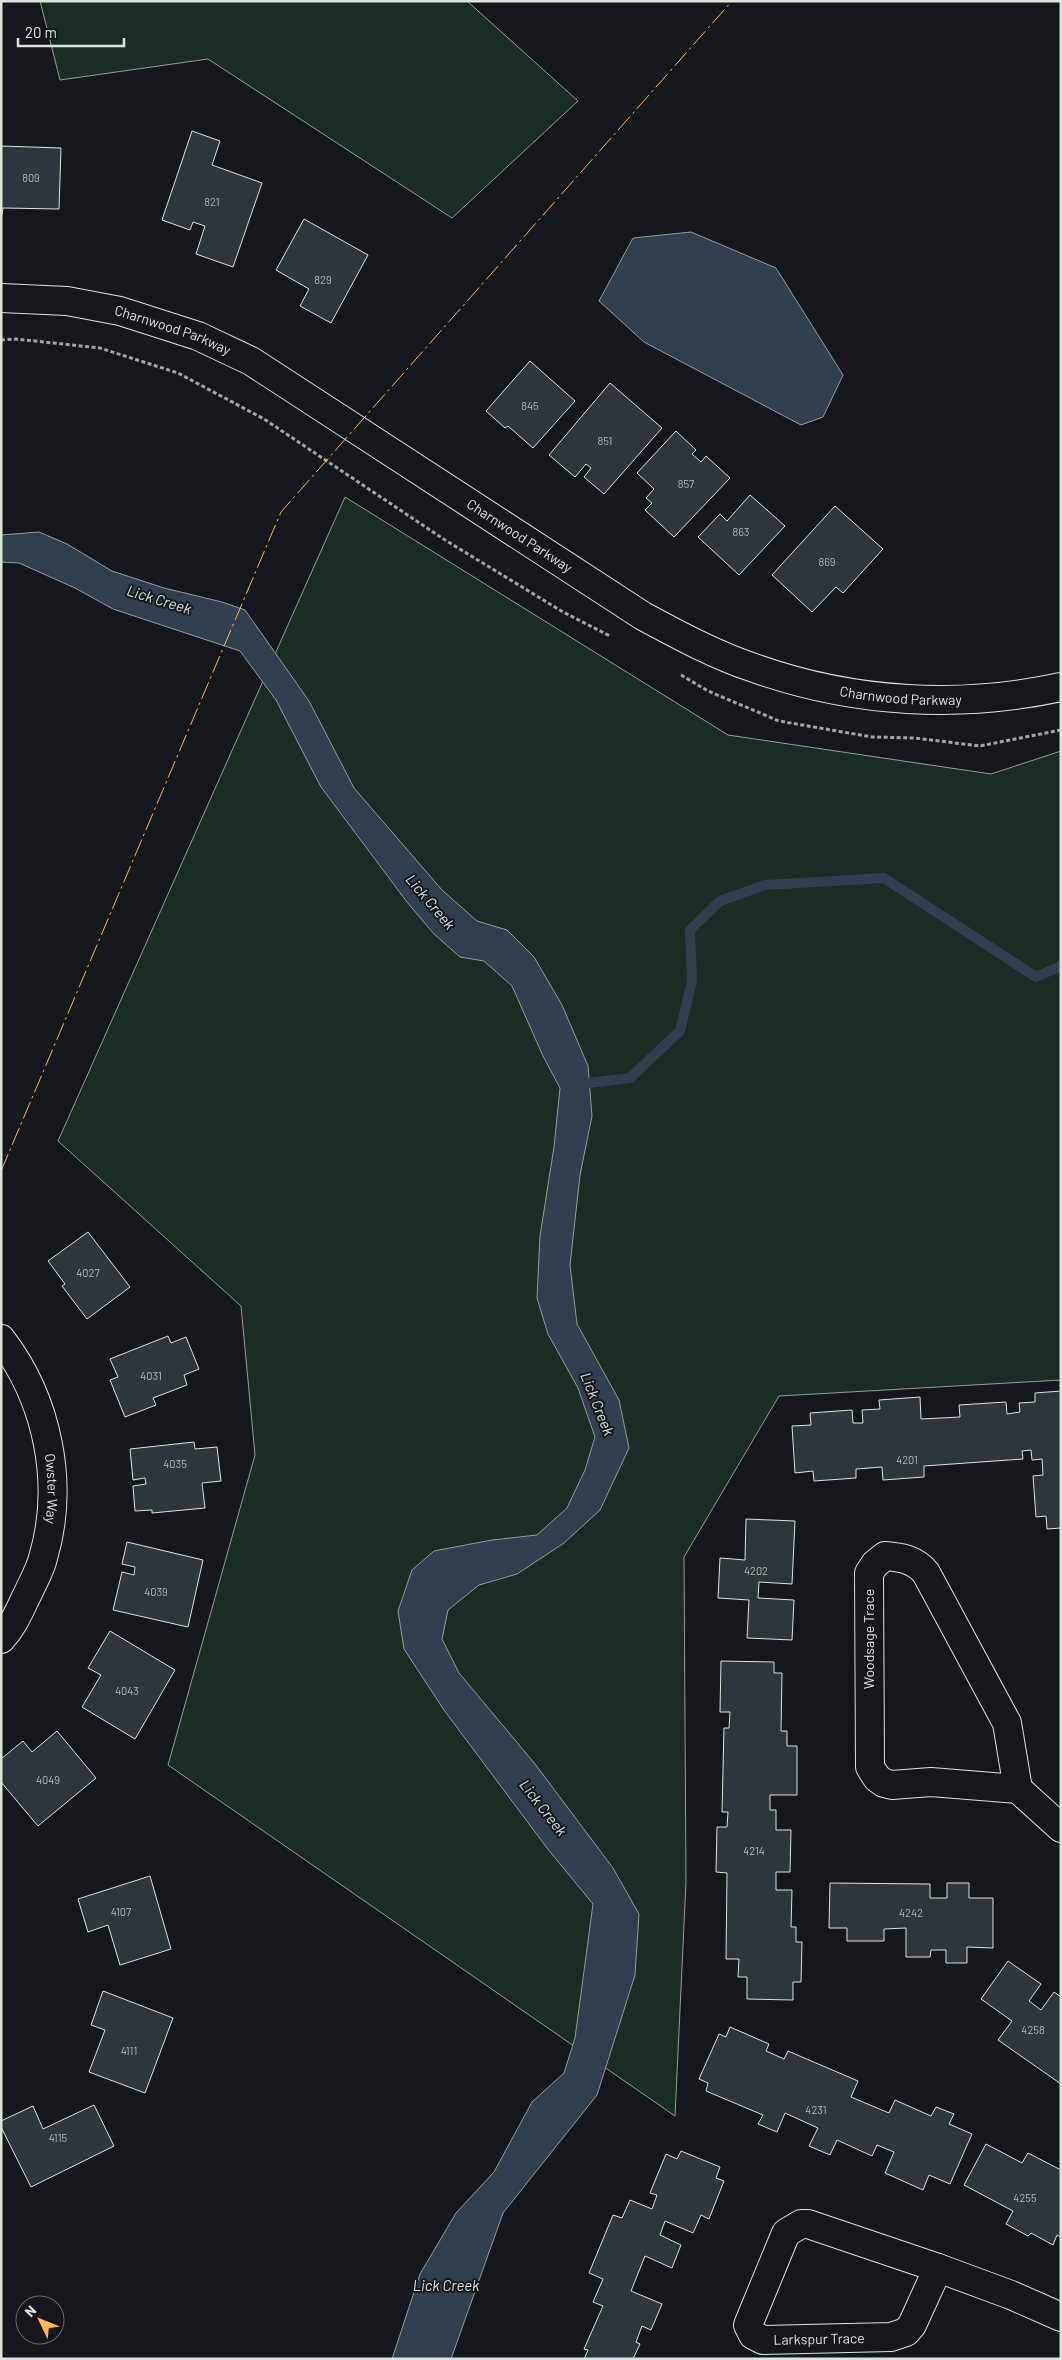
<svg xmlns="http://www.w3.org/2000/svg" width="1062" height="2360" viewBox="0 0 1062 2360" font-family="Barlow,sans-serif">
  <rect width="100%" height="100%" fill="#14181c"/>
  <path fill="#1a2d24" stroke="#939e99" d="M40 1H467L578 101 452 218 208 59 60 80Z
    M345 497 728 735 991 774 1061 751V1380L779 1396 684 1557 686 1882 675 2116 168 1765 255 1455 241 1306 58 1141Z"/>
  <path fill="#2f3f4d" stroke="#939e99" d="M691 232 776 268 843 375 823 417 801 425 644 342 599 301 633 238Z
    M39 532 67 544 112 571 164 588 222 602 245 610 309 701 354 788 442 890 477 921 507 930 534 957 562 1005 588 1066 592 1116 580 1175 570 1265 577 1324 619 1400 629 1448 600 1510 564 1543 517 1574 479 1585 448 1610 442 1639 459 1673 535 1764 613 1868 639 1914 635 1975 597 2095 503 2213 451 2359H392L420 2274 456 2213 494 2172 532 2102 564 2073 575 2038 593 1904 547 1848 444 1710 404 1649 398 1611 412 1570 434 1551 492 1540 537 1535 567 1508 585 1470 595 1437 578 1388 548 1334 537 1298 540 1236 554 1147 560 1088 543 1056 512 986 484 961 460 957 434 934 407 902 321 787 276 700 240 651 113 609 75 588 19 563 1 562V535Z"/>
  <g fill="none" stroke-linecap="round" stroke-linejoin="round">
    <path stroke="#2f3f4d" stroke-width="10" d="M580 1084 630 1078 680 1031 692 981 690 930 720 901 765 885 884 878 1036 977 1061 966"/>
  </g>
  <path fill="#2c363c" stroke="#d8e6dc" d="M192 131 220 141 212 165 262 183 233 267 196 254 205 226 193 222 190 230 162 220Z
    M1 146 61 148 59 209 3 208 1 220Z
    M304 219 368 255 331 323 300 306 309 289 276 270Z
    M530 361 575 401 533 448 508 426 505 428 486 411Z
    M610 383 662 428 604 494 584 477 591 468 586 464 575 477 549 455Z
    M676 431 696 450 692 454 701 462 706 456 730 478 674 537 645 510 652 503 646 498 654 489 637 473Z
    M750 495 785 526 739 575 698 537 720 514 727 521Z
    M835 506 883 549 843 593 836 587 812 612 772 575Z
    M88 1232 130 1287 87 1319 62 1286 65 1284 48 1261Z
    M168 1336 171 1343 186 1337 199 1369 184 1375 187 1385 153 1398 156 1405 125 1417 110 1380 118 1377 110 1359Z
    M1061 1391V1528L1047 1529 1046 1516 1036 1517 1033 1476 1043 1475 1042 1459 1032 1460 1031 1450 1022 1451 1023 1459 924 1466V1477L883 1480 882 1467 856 1469V1478L814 1481 813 1471 795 1473 792 1426 811 1425 810 1413 852 1410 853 1423H863L862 1410 880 1409 879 1400 920 1397 921 1419 960 1417 959 1405 1006 1402 1007 1414 1020 1412 1019 1403 1035 1402V1393Z
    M194 1442 195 1449 217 1447 221 1481 202 1483 205 1508 152 1513V1510L135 1511 133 1486 146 1484 145 1478 133 1480 130 1449Z
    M746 1519 795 1521 792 1584 759 1582 758 1598 794 1600 792 1640 747 1638 749 1600 718 1598 720 1558 745 1560Z
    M127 1542 203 1560 188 1627 113 1610 122 1572 134 1575 135 1567 122 1564Z
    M110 1631 175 1670 135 1739 82 1707 101 1675 88 1668Z
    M721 1661 774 1662V1673H782L781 1731H787V1746H797V1795H770V1810H776V1830H791L790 1872H776V1890H792L791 1927H796V1942H802L801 1982H793V2000L747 1999V1977H738L739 1959H726L727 1873 716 1872 717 1827H727L728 1812H722L724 1728H729L730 1712H720Z
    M57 1731 96 1778 38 1826 1 1782V1759L23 1741 32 1752Z
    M150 1876 171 1949 120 1965 108 1925 88 1932 78 1899Z
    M830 1883 930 1884V1898H947V1883H969V1898H993V1948L967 1947V1963H946V1950H931L930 1957H906V1928L884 1929V1941H847V1928H829Z
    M1008 1961 1041 1984 1029 2001 1041 2010 1054 1992 1061 1997V2084L998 2040 1012 2021 981 1999Z
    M103 1991 173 2018 145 2093 89 2072 105 2030 91 2025Z
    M730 2027 769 2044 766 2051 784 2059 788 2051 858 2081 851 2097 889 2113 895 2100 931 2116 936 2107 954 2114 949 2124 972 2134 950 2184 929 2175 923 2190 885 2173 894 2152 877 2145 872 2156 837 2140 830 2155 809 2146 818 2128 785 2113 777 2132 758 2124 763 2115 706 2091 708 2083 699 2079 719 2034 726 2037Z
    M94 2105 114 2146 31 2187 1 2127V2121L33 2106 43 2129Z
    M986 2144 1022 2163 1028 2153 1061 2170V2237L1057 2235 1053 2245 1031 2233 1028 2236 1006 2224 1013 2211 964 2185Z
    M681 2151 720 2167 716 2178 724 2181 709 2219 701 2215 693 2233 665 2221 660 2235 681 2245 672 2268 645 2256 631 2291 662 2304 651 2330 642 2326 636 2342 640 2344 633 2359H584L588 2350 584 2349 603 2306 593 2302 603 2279 589 2273 613 2215 622 2218 630 2200 652 2209 657 2195 650 2193 666 2154 677 2159Z"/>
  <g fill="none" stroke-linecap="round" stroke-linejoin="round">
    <g stroke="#d8e6dc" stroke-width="30">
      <g id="street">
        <path id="s1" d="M1 298 67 301 120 311 198 336 251 361 643 616C680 636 717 656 757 669 854 703 960 709 1061 687"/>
        <path id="s2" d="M1 1339C48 1400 65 1484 43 1558 40 1570 33 1582 28 1593 20 1609 14 1625 1 1639"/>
        <path d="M885 1556C901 1557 916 1560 926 1573L1007 1723 1018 1789 931 1782 892 1785 884 1783 877 1778 870 1767 869 1573 875 1564Z"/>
        <path d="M1018 1789 1061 1828"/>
        <path d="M801 2224H808L938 2268 912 2325 906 2332 891 2337 763 2340 753 2335 748 2325 786 2233Z"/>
        <path d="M938 2268 1011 2295 1061 2317"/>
      </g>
    </g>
    <path stroke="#9da8a2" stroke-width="3" stroke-dasharray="4 2.5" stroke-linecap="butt" d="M1 340 16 339 100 348 178 373 264 419 445 540 563 612 610 636
      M681 675 708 691 779 721 872 737 915 738 980 746 1061 730"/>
    <use href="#street" stroke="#14181c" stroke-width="28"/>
    <path stroke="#ffb74d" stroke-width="1" stroke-dasharray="18 4 2.5 4" stroke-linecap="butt" d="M1 1171 281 512 732 1"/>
  </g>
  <g text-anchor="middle" stroke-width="4" stroke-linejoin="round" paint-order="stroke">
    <g font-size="11" fill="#adbab4">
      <text x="31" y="182">809</text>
      <text x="212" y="206">821</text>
      <text x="323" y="284">829</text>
      <text x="530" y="410">845</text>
      <text x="605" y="445">851</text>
      <text x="686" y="488">857</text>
      <text x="741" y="536">863</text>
      <text x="827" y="566">869</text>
      <text x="88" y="1277">4027</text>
      <text x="151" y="1380">4031</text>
      <text x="907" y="1464">4201</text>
      <text x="175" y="1468">4035</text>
      <text x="756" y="1575">4202</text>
      <text x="156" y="1596">4039</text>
      <text x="127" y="1695">4043</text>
      <text x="48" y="1784">4049</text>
      <text x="754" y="1855">4214</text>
      <text x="121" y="1916">4107</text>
      <text x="911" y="1917">4242</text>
      <text x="1033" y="2034">4258</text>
      <text x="129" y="2055">4111</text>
      <text x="816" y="2114">4231</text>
      <text x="58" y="2142">4115</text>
      <text x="1025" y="2202">4255</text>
    </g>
    <g font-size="14" fill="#d8e6dc" stroke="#14181c">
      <text dy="5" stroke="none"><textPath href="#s1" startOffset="176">Charnwood Parkway</textPath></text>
      <text dy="5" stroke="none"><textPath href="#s1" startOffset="581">Charnwood Parkway</textPath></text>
      <text dy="5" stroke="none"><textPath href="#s1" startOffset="1001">Charnwood Parkway</textPath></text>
      <text dy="5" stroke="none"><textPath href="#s2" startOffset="161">Owster Way</textPath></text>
      <text transform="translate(869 1639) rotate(-90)" y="5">Woodsage Trace</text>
      <text transform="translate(819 2339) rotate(-1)" y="5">Larkspur Trace</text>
    </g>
    <g font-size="15" font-style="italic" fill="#d8e6dc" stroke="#14181c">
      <text transform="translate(159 600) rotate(17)" y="5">Lick Creek</text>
      <text transform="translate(430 902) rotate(50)" y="5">Lick Creek</text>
      <text transform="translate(597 1404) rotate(68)" y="5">Lick Creek</text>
      <text transform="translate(543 1808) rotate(52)" y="5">Lick Creek</text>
      <text x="446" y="2291">Lick Creek</text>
    </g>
  </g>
  <rect width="1062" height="2360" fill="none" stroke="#d8e6dc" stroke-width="5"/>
  <g transform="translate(40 2320) rotate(313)"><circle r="24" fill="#14181c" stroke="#626a69"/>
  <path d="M0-4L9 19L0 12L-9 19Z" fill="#ffb74d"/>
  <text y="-8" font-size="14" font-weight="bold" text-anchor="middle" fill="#d8e6dc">N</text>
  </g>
  <path d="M18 38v8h106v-8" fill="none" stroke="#d8e6dc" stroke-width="2.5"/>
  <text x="25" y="38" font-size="15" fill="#d8e6dc" stroke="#14181c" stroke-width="4" paint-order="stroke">20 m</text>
</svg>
